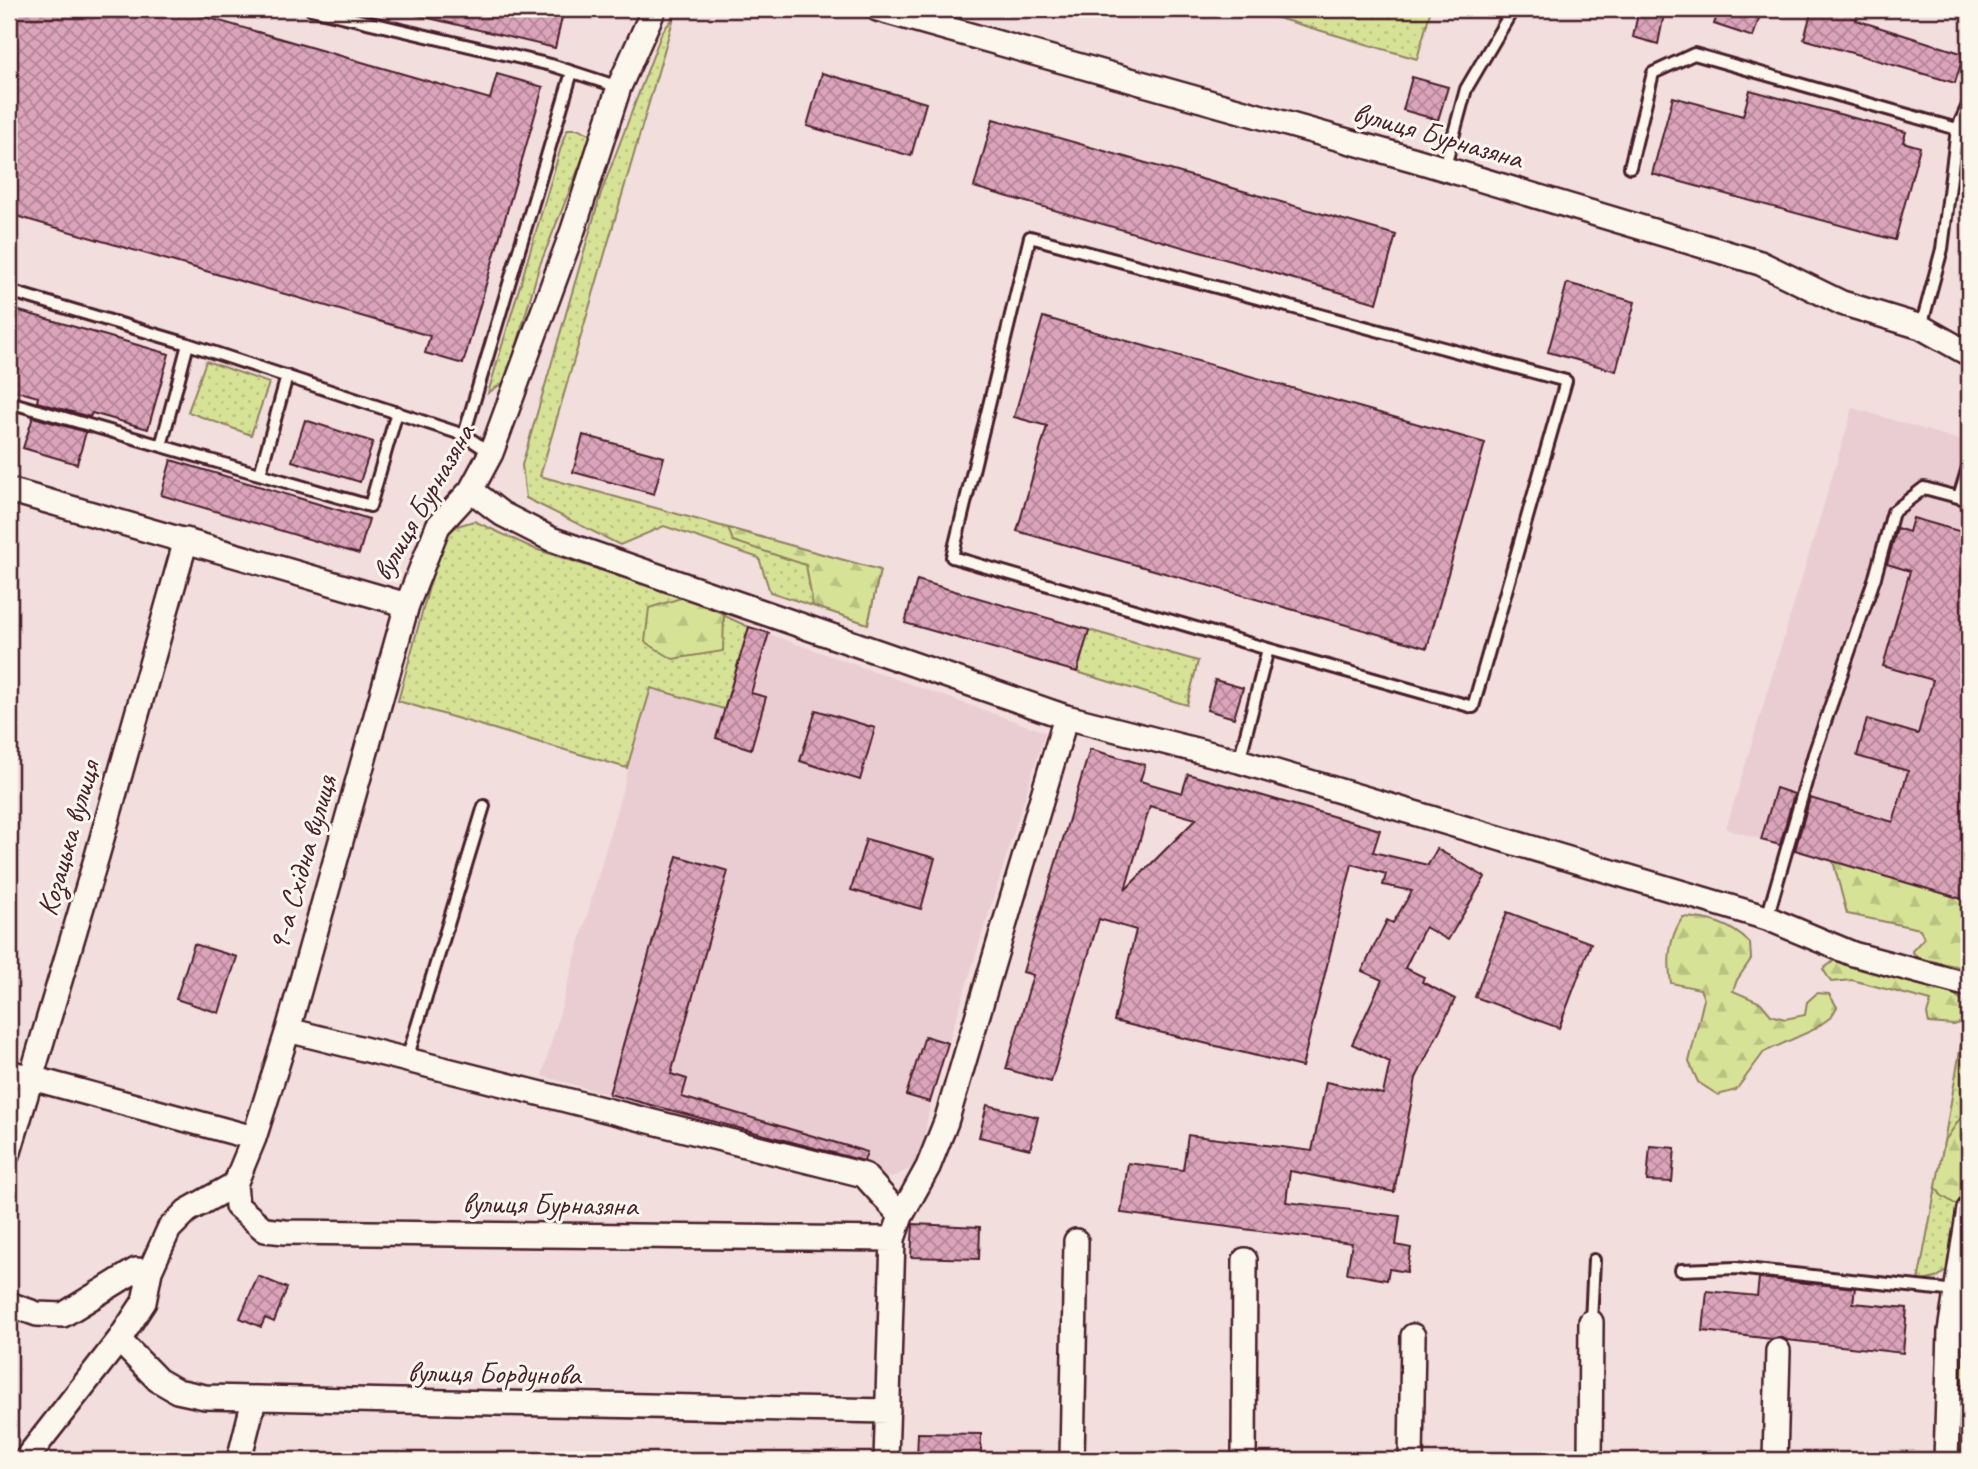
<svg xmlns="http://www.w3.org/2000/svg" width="1978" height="1469" viewBox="0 0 1978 1469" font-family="Caveat,sans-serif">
  <defs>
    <pattern id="grass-dots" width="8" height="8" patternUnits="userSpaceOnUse" patternTransform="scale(1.75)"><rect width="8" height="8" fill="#d6e396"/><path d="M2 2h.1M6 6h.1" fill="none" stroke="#b9c281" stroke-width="1.8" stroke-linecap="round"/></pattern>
    <pattern id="forest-firs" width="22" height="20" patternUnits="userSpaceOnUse" patternTransform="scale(1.75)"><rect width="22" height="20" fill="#d6e396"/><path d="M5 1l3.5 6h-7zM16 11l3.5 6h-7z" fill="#b9c281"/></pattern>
    <pattern id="building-cross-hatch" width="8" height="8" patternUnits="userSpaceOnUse" patternTransform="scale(1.75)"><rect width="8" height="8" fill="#dba4ba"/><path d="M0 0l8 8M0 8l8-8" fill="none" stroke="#b48597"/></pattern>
  </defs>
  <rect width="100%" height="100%" fill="#f1dedd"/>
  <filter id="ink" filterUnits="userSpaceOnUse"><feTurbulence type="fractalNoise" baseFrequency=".0143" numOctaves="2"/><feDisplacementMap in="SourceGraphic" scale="14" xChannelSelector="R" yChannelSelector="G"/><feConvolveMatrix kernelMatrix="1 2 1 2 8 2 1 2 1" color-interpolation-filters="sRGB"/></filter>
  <g filter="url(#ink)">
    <path fill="#eacdd2" d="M1853 408 1969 443V901L1726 829Z
      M749 627 1045 732 930 1102 921 1163 891 1178 677 1113 542 1076 651 688 724 709Z"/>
    <path fill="url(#grass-dots)" stroke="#908160" stroke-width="2" d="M1247 9H1431L1417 59Z
      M674 17 540 476 880 570 868 624 770 592 759 558 664 526 620 545 526 498 522 465 601 193 662 32Z
      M568 129H579L592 135 539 267 507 380 488 393 564 137Z
      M206 361 269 383 251 435 188 412Z
      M474 521 535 549 684 597 749 627 724 709 651 688 627 768 398 701 442 539 457 526Z
      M1089 630 1198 661 1187 705 1077 672Z
      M1962 1039C1973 1052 1972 1094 1966 1110 1962 1122 1952 1133 1944 1142Z
      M1936 1187 1941 1195 1964 1202 1951 1267 1936 1278 1918 1282Z"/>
    <path fill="url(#forest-firs)" stroke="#908160" stroke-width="2" d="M728 528 880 570 868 624 813 606 806 565 733 541Z
      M684 597 724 614 723 651 673 659 645 642 649 608Z
      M1833 861 1969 901V969L1918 958 1912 951 1924 938 1920 929 1847 914Z
      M1683 917C1710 918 1730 924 1750 943L1751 959 1737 980 1733 991 1761 1003 1771 1015 1785 1019 1805 1015 1807 1002 1817 993 1829 994 1837 1007 1831 1017 1813 1030 1764 1052 1736 1090 1718 1095 1698 1082 1689 1062 1704 999 1700 989 1671 983C1667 960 1670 936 1683 917Z
      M1835 960 1953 994 1969 1005V1053L1962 1039 1965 1021 1954 1025 1929 1023 1927 1014 1931 1001 1852 980 1831 982 1823 969Z
      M1969 1093V1170L1964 1202 1955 1204 1941 1195 1936 1187 1944 1142 1966 1110Z
      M1969 1335V1459L1965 1460 1958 1445 1967 1389 1953 1362 1954 1345 1964 1336Z"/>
    <path fill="url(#building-cross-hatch)" stroke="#4a1f2b" stroke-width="2" fill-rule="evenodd" d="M9 9H53L78 16 80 9H178L490 99 497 74 543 87 463 364 425 353 430 336 9 214Z
      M417 9H564L555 48 416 15Z
      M1639 9H1665L1658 44 1633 37Z
      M1719 9H1762L1753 37 1714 24Z
      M1812 9H1859L1856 20 1964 54 1955 83 1804 39Z
      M822 73 926 103 911 156 807 126Z
      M1412 77 1448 87 1438 120 1403 110Z
      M1750 90 1906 132 1903 142 1920 147 1895 240 1652 174 1673 97 1743 116Z
      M993 119 1396 235 1377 303 974 187Z
      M1567 283 1635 302 1616 371 1548 352Z
      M9 308 169 354 148 429 92 413 90 417 37 402 38 397 9 389Z
      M1043 317 1485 443 1427 648 1017 531 1047 426 1014 417Z
      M33 417 86 432 77 464 23 448Z
      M305 420 373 442 360 482 292 461Z
      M583 435 664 457 654 494 573 472Z
      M171 460 369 519 359 554 161 495Z
      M1913 518 1969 534V901L1795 850 1810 798 1893 822 1908 771 1857 756 1867 719 1918 734 1933 680 1883 666 1910 571 1887 564 1897 528 1909 532Z
      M917 580 1089 630 1077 672 905 623Z
      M749 627 769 633 751 693 766 697 751 749 716 738Z
      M1215 680 1243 688 1234 718 1207 710Z
      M816 710 875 728 860 780 800 761Z
      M1090 749 1145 765 1140 781 1182 793 1188 774 1380 830 1373 852 1428 865 1437 849 1485 877 1448 940 1425 927 1405 968 1424 977 1422 982 1455 999 1416 1078 1394 1192 1290 1171 1286 1202 1400 1216 1396 1245 1411 1248 1407 1272 1389 1269 1387 1280 1347 1273 1352 1243 1121 1213 1128 1163 1183 1170 1188 1135 1312 1151 1326 1082 1383 1094 1390 1062 1352 1044 1382 980 1362 971 1387 920 1393 923 1412 891 1383 885 1386 874 1352 864 1302 1067 1114 1021 1136 930 1099 919 1051 1082 1006 1069 1033 975 1023 972ZM1150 806 1196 819 1125 890Z
      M1776 788 1794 794 1780 845 1761 840Z
      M866 839 935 858 921 909 851 890Z
      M677 856 728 871 671 1074 687 1079 682 1097 867 1152 864 1161 609 1094Z
      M1507 912 1591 943 1559 1028 1475 997Z
      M194 944 237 957 219 1013 176 999Z
      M925 1036 948 1043 930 1102 906 1095Z
      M987 1105 1038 1117 1030 1149 979 1137Z
      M1650 1146 1675 1148 1672 1182 1647 1181Z
      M913 1224 980 1227 979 1259 911 1257Z
      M258 1276 287 1288 274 1322 265 1318 261 1327 240 1318Z
      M1759 1278 1855 1288 1853 1303 1907 1308 1903 1353 1787 1340 1779 1337 1772 1339 1703 1331 1707 1291 1757 1296Z
      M918 1433 981 1434V1460H917Z"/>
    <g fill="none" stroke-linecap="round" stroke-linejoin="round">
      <g stroke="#4a1f2b" stroke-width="16">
        <path id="service" d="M311 9 551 65 619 87
          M1957 129 1969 103
          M1630 167 1653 73 1694 54 1957 129 1942 249 1921 327
          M1444 170 1466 89 1513 9
          M9 291 188 344 464 435
          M9 402 370 506 397 412
          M161 446 188 344
          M491 453 464 435 572 72
          M260 474 287 376
          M1959 497 1969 464
          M1239 761 1268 649 1473 707 1566 381 1030 237 952 557 1268 649
          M1767 918 1814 754 1875 577 1893 512 1924 488 1969 500
          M407 1059 484 806
          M1681 1270 1736 1268 1956 1291
          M1591 1322 1594 1260"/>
      </g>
      <g stroke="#4a1f2b" stroke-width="28">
        <path id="minor" d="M877 9 1412 159 1760 263 1842 303 1921 327 1969 354
          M9 490 407 605 438 526 471 490 491 453 573 230 619 87 654 9
          M471 490 502 514 551 539 1066 717 1239 761 1767 918 1853 954 1969 985
          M288 1030 864 1175 901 1216
          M9 1072 254 1138
          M9 1152 97 856 186 540
          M235 1184 237 1206 265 1230 285 1232 893 1239
          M9 1304 37 1314 63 1315 136 1270 150 1271
          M119 1340 158 1380 177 1391 205 1397 888 1411
          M25 1460 119 1340 144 1302 150 1271 169 1229 187 1211 235 1184 254 1138 288 1030 407 605
          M239 1460 254 1400
          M886 1460 893 1239 901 1216 928 1167 946 1122 1066 717
          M1072 1460 1076 1241
          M1244 1460 1245 1260
          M1411 1460 1413 1336
          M1590 1460 1591 1322
          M1775 1460 1778 1351
          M1946 1460 1950 1331 1969 1209"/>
      </g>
      <use href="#service" stroke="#fbf7ec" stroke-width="10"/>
      <use href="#minor" stroke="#fbf7ec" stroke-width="23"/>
    </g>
  </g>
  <g text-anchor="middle" stroke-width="6" stroke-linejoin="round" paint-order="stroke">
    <g font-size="30" fill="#4a1f2b" stroke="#fbf7ec">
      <text transform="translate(1438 135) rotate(16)" y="10">вулиця Бурназяна</text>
      <text transform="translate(423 502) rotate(-60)" y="10">вулиця Бурназяна</text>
      <text transform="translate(68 838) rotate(-74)" y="10">Козацька вулиця</text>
      <text transform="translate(302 863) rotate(-74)" y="10">9-а Східна вулиця</text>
      <text transform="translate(550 1204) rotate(1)" y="10">вулиця Бурназяна</text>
      <text transform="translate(494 1373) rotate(1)" y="10">вулиця Бордунова</text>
    </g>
  </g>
  <rect width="1978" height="1469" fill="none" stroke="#fbf7ec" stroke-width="35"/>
  <rect x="18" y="18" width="1943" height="1434" fill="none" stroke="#4a1f2b" stroke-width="2.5" filter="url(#ink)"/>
</svg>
